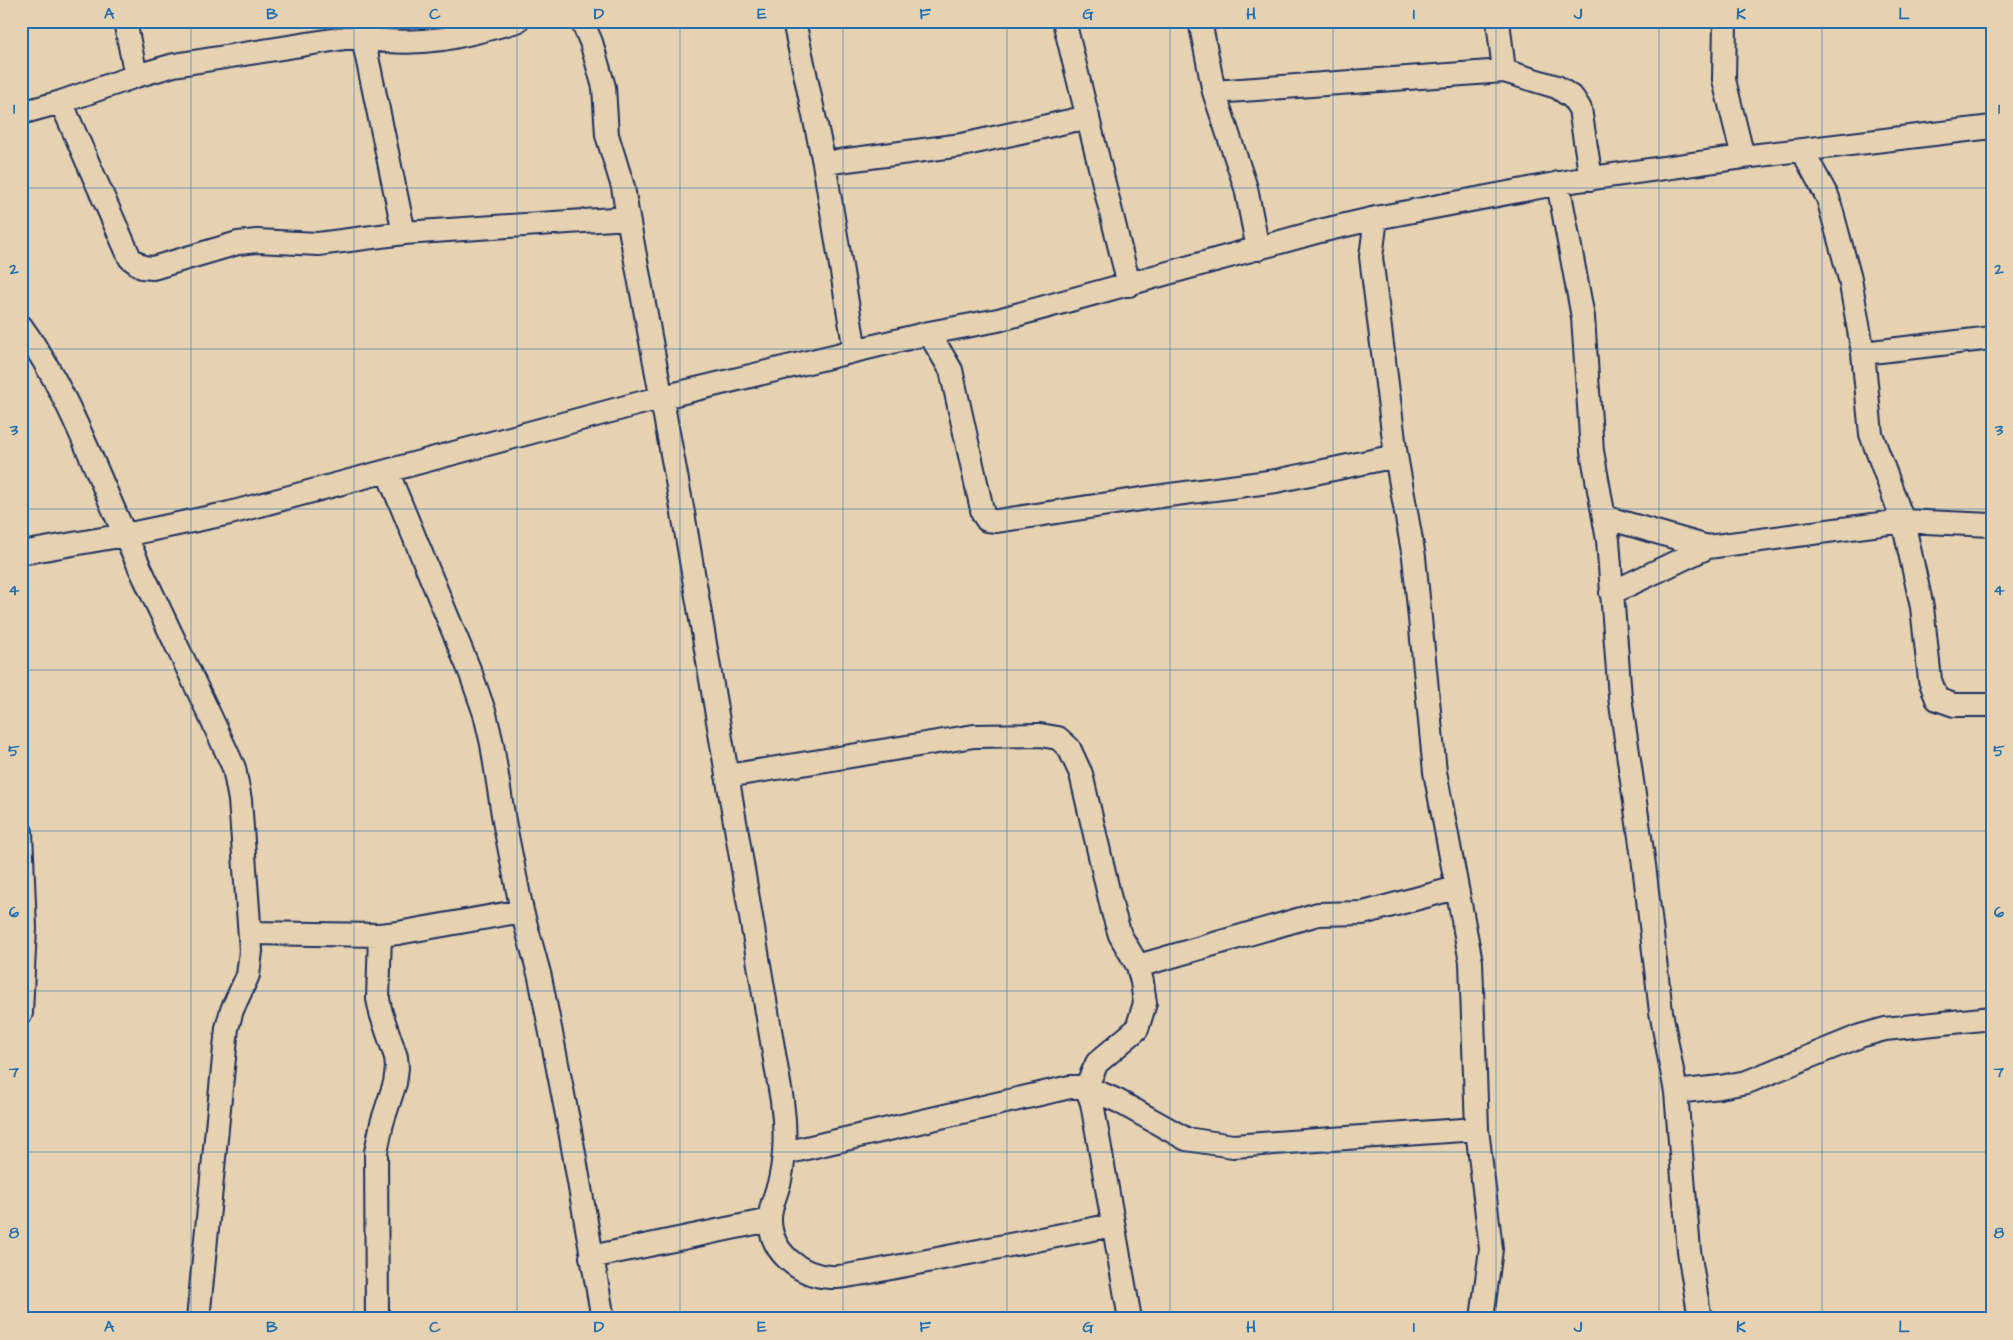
<svg xmlns="http://www.w3.org/2000/svg" width="2013" height="1340" viewBox="0 0 2013 1340" font-family="'Architects Daughter',sans-serif">
  <rect width="100%" height="100%" fill="#e6d2b1"/>
  <filter id="ink" filterUnits="userSpaceOnUse"><feTurbulence type="fractalNoise" baseFrequency=".02" numOctaves="2"/><feDisplacementMap in="SourceGraphic" scale="10" xChannelSelector="R" yChannelSelector="G"/><feConvolveMatrix kernelMatrix="1 2 1 2 8 2 1 2 1" color-interpolation-filters="sRGB"/></filter>
  <g filter="url(#ink)">
    <g fill="none" stroke-linecap="round" stroke-linejoin="round">
      <g stroke="#1b2f5e" stroke-width="26">
        <path id="minor" d="M125 21 136 76
          M582 21 591 42 604 87 607 135 623 187 628 218
          M794 21 824 163 855 351
          M1064 21 1129 285
          M1200 21 1214 92 1246 188 1258 249
          M1498 21 1504 71
          M1725 21 1724 80 1743 157
          M363 38C423 48 460 37 517 21
          M1214 92 1504 71 1557 87 1573 98 1580 109 1591 179
          M61 102 130 258 142 267 153 268 238 243 257 241 318 244 404 233
          M21 113 61 102 136 76 174 65 345 38H363L404 233 628 218 683 513 782 1101C786 1129 786 1153 780 1180 777 1193 769 1208 770 1221 771 1253 801 1276 831 1277 842 1278 854 1274 865 1273L1113 1225
          M1802 150 1828 198 1850 279 1863 353 1871 434 1903 521 1922 607 1930 680 1937 699 1954 705H1992
          M824 163 962 145 1088 117
          M1558 183 1583 317 1592 451 1608 540 1620 697 1644 865 1661 1012 1676 1092 1689 1251 1700 1319
          M1376 218 1371 257 1396 456 1414 557 1435 772 1471 962 1477 1129 1491 1249 1482 1319
          M21 326C67 389 93 465 125 535 160 613 199 690 234 768L240 800 251 951 248 975 232 1010 227 1028 198 1319
          M929 333 951 370 983 514 987 520 997 521 1154 497 1276 481 1396 456
          M1863 353 1992 338
          M387 471 471 674 485 714 492 744 504 821 522 911 540 977 569 1125 603 1319
          M1604 517 1708 547
          M21 553 125 535 230 513 663 397 929 333 998 320 1320 231 1376 218 1571 181 1743 157 1992 127
          M1611 593 1708 547 1903 521 1992 525
          M727 776 974 736 1040 735 1058 738 1069 748 1081 774 1113 912 1120 935 1138 966 1142 982 1145 1003 1137 1029 1097 1063 1086 1087 1118 1101 1186 1139 1233 1146 1477 1129
          M21 832 25 928 21 1013
          M250 933 380 935 398 933 522 911
          M1138 966 1318 914 1363 913 1456 888
          M1676 1092 1720 1087 1747 1082 1860 1036 1885 1029 1992 1018
          M785 1153 1070 1087H1086L1092 1103 1130 1319
          M591 1257 770 1220
          M377 1319 376 1152 382 1123 395 1083 397 1068 396 1057 381 1013 378 999 380 935"/>
      </g>
      <use href="#minor" stroke="#e6d2b1" stroke-width="22"/>
    </g>
  </g>
  <path fill="none" stroke="#1f6fb2" stroke-width="1" stroke-opacity="0.55" d="M191 21V1319M354 21V1319M517 21V1319M680 21V1319M843 21V1319M1007 21V1319M1170 21V1319M1333 21V1319M1496 21V1319M1659 21V1319M1822 21V1319M21 188H1992M21 349H1992M21 509H1992M21 670H1992M21 831H1992M21 991H1992M21 1152H1992"/>
  <rect width="2013" height="1340" fill="none" stroke="#e6d2b1" stroke-width="55"/>
  <rect x="28" y="28" width="1958" height="1284" fill="none" stroke="#1f6fb2" stroke-width="2"/>
  <g font-size="16" text-anchor="middle" font-weight="bold" fill="#1f6fb2">
    <text x="109" y="19">A</text>
    <text x="272" y="19">B</text>
    <text x="435" y="19">C</text>
    <text x="599" y="19">D</text>
    <text x="762" y="19">E</text>
    <text x="925" y="19">F</text>
    <text x="1088" y="19">G</text>
    <text x="1251" y="19">H</text>
    <text x="1414" y="19">I</text>
    <text x="1578" y="19">J</text>
    <text x="1741" y="19">K</text>
    <text x="1904" y="19">L</text>
    <text x="14" y="114">1</text>
    <text x="1999" y="114">1</text>
    <text x="14" y="274">2</text>
    <text x="1999" y="274">2</text>
    <text x="14" y="435">3</text>
    <text x="1999" y="435">3</text>
    <text x="14" y="595">4</text>
    <text x="1999" y="595">4</text>
    <text x="14" y="756">5</text>
    <text x="1999" y="756">5</text>
    <text x="14" y="917">6</text>
    <text x="1999" y="917">6</text>
    <text x="14" y="1077">7</text>
    <text x="1999" y="1077">7</text>
    <text x="14" y="1238">8</text>
    <text x="1999" y="1238">8</text>
    <text x="109" y="1332">A</text>
    <text x="272" y="1332">B</text>
    <text x="435" y="1332">C</text>
    <text x="599" y="1332">D</text>
    <text x="762" y="1332">E</text>
    <text x="925" y="1332">F</text>
    <text x="1088" y="1332">G</text>
    <text x="1251" y="1332">H</text>
    <text x="1414" y="1332">I</text>
    <text x="1578" y="1332">J</text>
    <text x="1741" y="1332">K</text>
    <text x="1904" y="1332">L</text>
  </g>
</svg>
